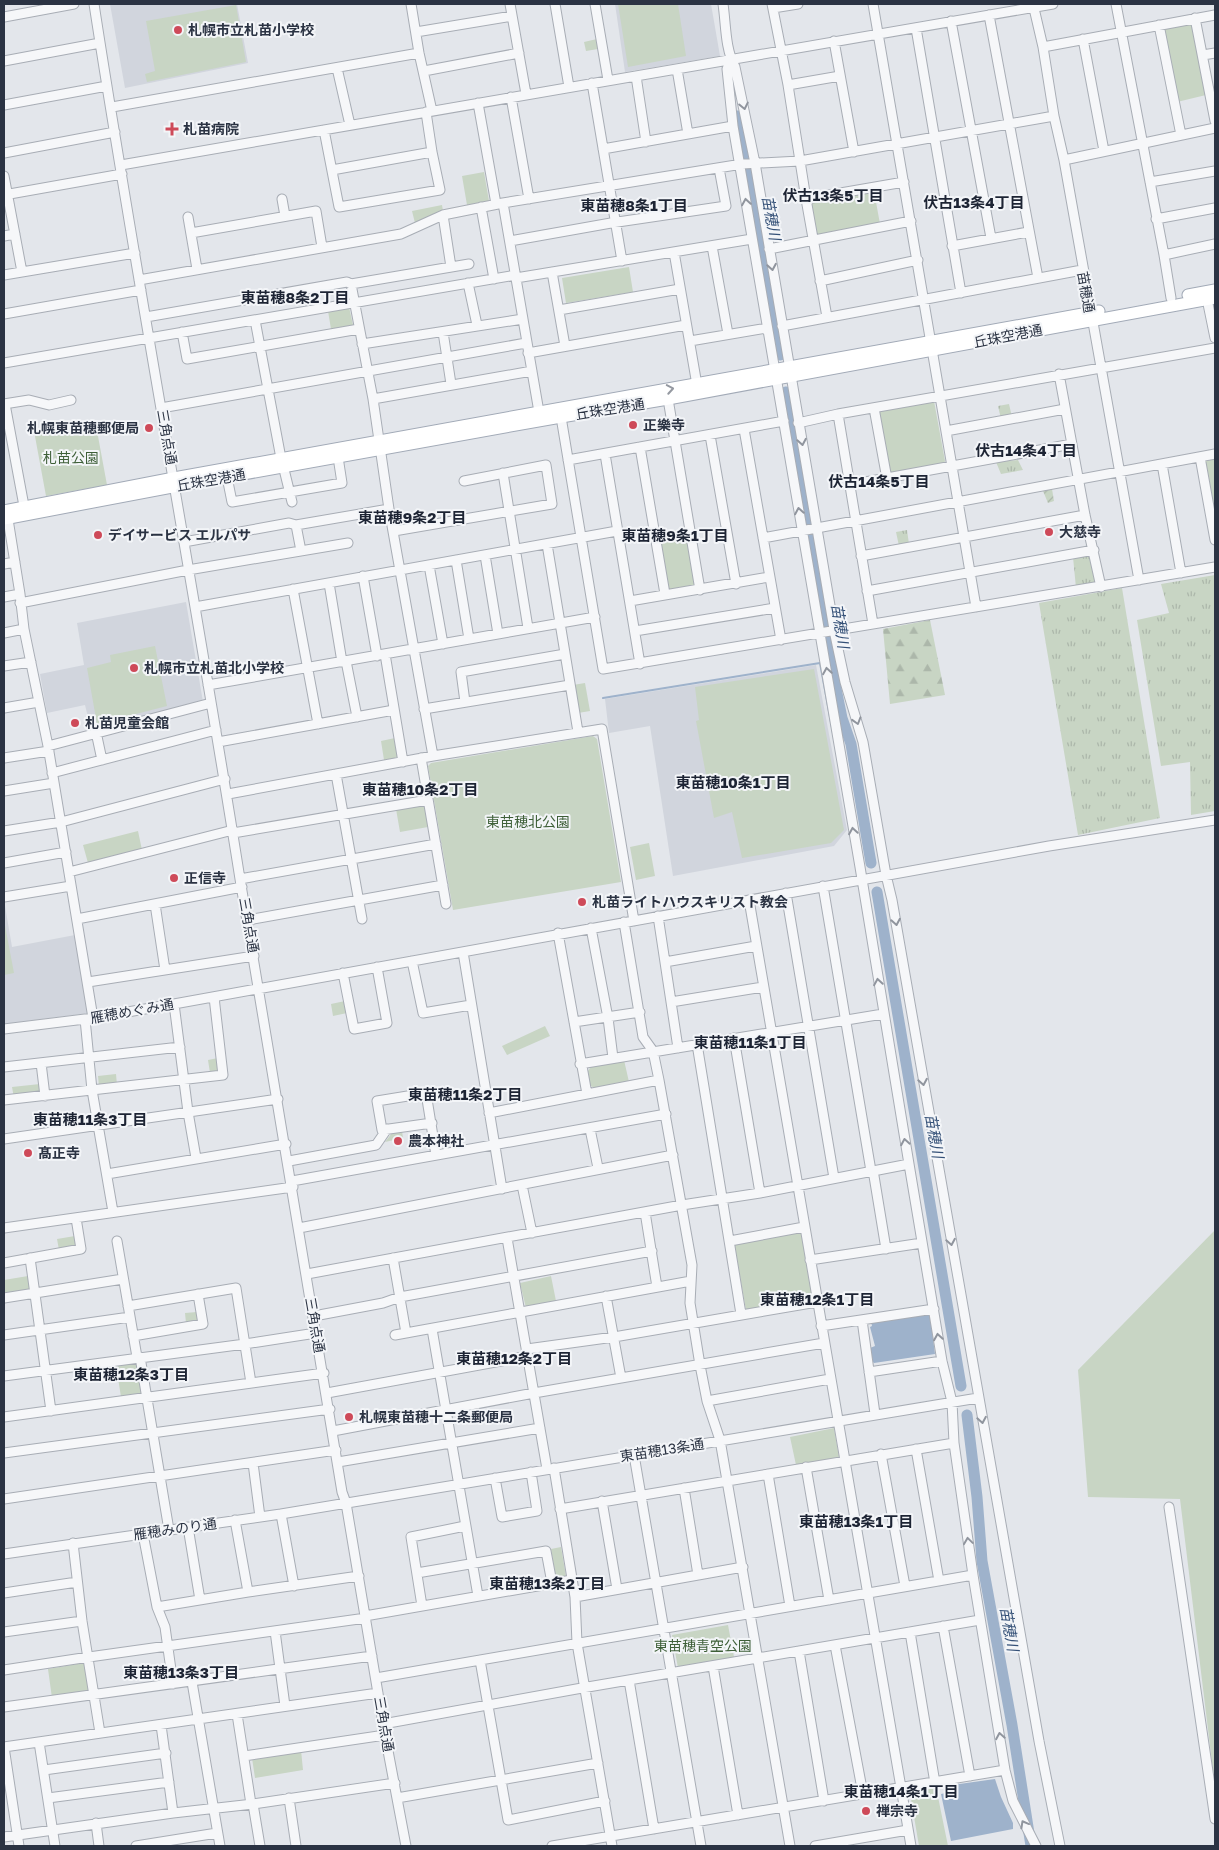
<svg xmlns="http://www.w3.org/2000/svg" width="1219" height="1850" viewBox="0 0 1219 1850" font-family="'Golos Text','Noto Sans JP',sans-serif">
  <defs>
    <pattern id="grass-tufts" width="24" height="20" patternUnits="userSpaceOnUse" patternTransform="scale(1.25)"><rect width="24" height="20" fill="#c8d5c4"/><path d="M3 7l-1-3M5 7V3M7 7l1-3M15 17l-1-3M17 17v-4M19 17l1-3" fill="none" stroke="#acb7aa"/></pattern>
    <pattern id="forest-firs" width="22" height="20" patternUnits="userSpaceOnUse" patternTransform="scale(1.25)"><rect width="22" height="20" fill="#c8d5c4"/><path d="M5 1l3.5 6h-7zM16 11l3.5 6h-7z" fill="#acb7aa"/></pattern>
    <pattern id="garden-furrows" width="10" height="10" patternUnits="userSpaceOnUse" patternTransform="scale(1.25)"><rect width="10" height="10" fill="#c8d5c4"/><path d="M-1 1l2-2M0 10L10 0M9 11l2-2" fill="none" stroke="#acb7aa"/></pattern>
  </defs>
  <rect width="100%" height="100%" fill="#e3e6eb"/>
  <path fill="#d1d5dd" d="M110 4H237L248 63 125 88Z
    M615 4H711L720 56 625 72Z
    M186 602 203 702 91 729 85 705 47 713 40 674 84 665 77 623Z
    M816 665 847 830 834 846 673 876 650 726 609 733 605 699Z
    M4 900 12 947 75 935 89 1013 4 1024Z"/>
  <path fill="url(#grass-tufts)" d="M1009 404 1012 417 1001 419 998 406Z
    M1018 460 1023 470 1001 474 996 462Z
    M907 530 909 544 899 546 896 532Z
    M1090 555 1097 584 1076 588 1073 557Z
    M1215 575V811L1191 815 1190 762 1161 766 1137 620 1169 613 1161 584Z
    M1122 588 1160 818 1078 835 1039 603Z"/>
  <path fill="url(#forest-firs)" d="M930 620 945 695 890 704 883 629Z"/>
  <path fill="#c8d5c4" d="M618 4H678L686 56 628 67Z
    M236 5 246 62 147 82 145 74 155 71 146 21Z
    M1191 23 1194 25 1206 95 1177 102 1164 30 1167 27Z
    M597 39 598 49 586 51 584 42Z
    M484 172 489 201 467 205 462 176Z
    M874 191 880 224 818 235 815 233 810 204 813 201Z
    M442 205 443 211 415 223 412 211Z
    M629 267 633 292 566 303 562 278Z
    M349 307 353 325 331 329 328 311Z
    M934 401 945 461 944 464 891 473 889 471 879 414 880 411Z
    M95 420 107 485 46 496 34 431Z
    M1215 458V510H1213L1203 462 1206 460Z
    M687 528 697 587 669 592 658 534Z
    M155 646 167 706 97 724 87 668 111 662 110 655Z
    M814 669 844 830 831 843 742 858 732 812 714 818 696 721 699 720 695 687Z
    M585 683 590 711 578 713 573 685Z
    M593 736 597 739 621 882 453 910 428 766 431 763Z
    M395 738 399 757 384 760 381 741Z
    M425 804 428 827 400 832 396 809Z
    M138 831 142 850 88 863 83 845Z
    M649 843 655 876 636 880 630 847Z
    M4 920 14 973 4 975Z
    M345 1001 347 1013 333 1016 331 1004Z
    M545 1026 550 1036 507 1055 502 1046Z
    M218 1058 220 1071 210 1073 208 1060Z
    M624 1060 629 1082 595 1089 590 1085 588 1071 592 1065Z
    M116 1074 117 1085 99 1087 98 1076Z
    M40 1084 41 1095 14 1098 12 1087Z
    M402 1131 403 1138 385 1142 392 1133Z
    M1215 1230V1787L1180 1499 1088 1497 1078 1370Z
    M803 1231 815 1298 746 1310 734 1243Z
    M75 1236 77 1248 59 1250 57 1239Z
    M28 1276 30 1291 4 1295V1280Z
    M551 1276 556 1301 526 1308 520 1283Z
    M197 1312 198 1321 186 1323 185 1313Z
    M137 1362 142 1394 121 1397 116 1365Z
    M834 1428 839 1457 796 1465 790 1437Z
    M561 1547 566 1576 556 1578 551 1549Z
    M728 1625 734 1657 678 1668 672 1635Z
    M83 1663 87 1665 91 1690 88 1693 52 1698 48 1669Z
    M301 1750 303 1770 255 1778 252 1758Z
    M936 1787 948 1846H919L910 1793Z"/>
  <path fill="url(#garden-furrows)" d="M1052 489 1054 501 1048 503 1043 491Z"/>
  <path fill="#9eb2cb" d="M930 1314 935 1354 874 1363 873 1362 870 1348 875 1346 870 1327 872 1326 871 1322Z
    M995 1779 1001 1797 1013 1823V1829L951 1841 941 1794 946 1793 945 1786Z"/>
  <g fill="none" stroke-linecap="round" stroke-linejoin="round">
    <path stroke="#9eb2cb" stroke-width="2" d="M603 698 820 663 833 733"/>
    <path stroke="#9eb2cb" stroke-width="11" d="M738 116 780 355
      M786 392 831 664 842 718 851 744 871 863
      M877 892 961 1386
      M967 1415 977 1497 982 1561 1012 1725 1031 1846"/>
    <g stroke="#a8adb5" stroke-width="11">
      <path id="minor" d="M94 4C139 296 194 587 240 879L342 1492 346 1503 385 1735 406 1846
        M411 4 419 53 432 111
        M510 4 526 94
        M555 4 569 87
        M595 4 608 80
        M723 4C726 24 725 49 735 67L755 163 835 635 845 682 863 742 886 875 892 900 1039 1741 1060 1846
        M772 4 788 85 806 199 827 317
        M873 4 976 607
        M1033 4 1043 47 1054 116 1064 160 1139 580
        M1116 4 1164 255 1171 298
        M773 8 798 4
        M989 15 1038 278
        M4 17 74 4
        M1195 18 1215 121
        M951 21 991 238
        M1159 25 1181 135
        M916 28 961 293
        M416 32 512 16
        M1083 39 1104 151
        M834 41 854 152
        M1043 47 1215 15
        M1203 55 1215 53
        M731 60 727 69 733 126 860 867 909 1164 942 1361 952 1402 954 1443 973 1575 1005 1770 1013 1801 1036 1846
        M4 61 100 43
        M337 68 350 125
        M677 69 688 134
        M424 71 519 53
        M636 76 646 142
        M592 83 622 261
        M788 85 840 76
        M511 97 529 199
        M478 103 496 204
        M4 105 107 86
        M112 107 419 53
        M324 130 339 207 440 190 432 152 426 112
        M603 149 733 126
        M4 153 115 132
        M1064 160 1215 128
        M121 165 1053 4
        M332 170 432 152
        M4 176 22 272
        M1150 182 1215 171
        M4 195 122 174
        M282 199 285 216
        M806 199 904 182
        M503 203 539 412
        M481 207 494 279
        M443 215 503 203 742 164 800 161 1054 116
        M188 217 197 269
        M1156 219 1215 208
        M191 233 316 211 322 247
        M4 236 15 234
        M510 241 611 223 726 206 719 168
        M712 246 728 334
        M952 246 1028 232
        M769 249 911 221
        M674 252 697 385
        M1164 255 1215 244
        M552 272 565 346
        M4 275 135 253
        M516 278 752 239
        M139 280 401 234 443 215 451 267
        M820 281 918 260
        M468 283 477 325
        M351 284 373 399 389 509 433 756
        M1207 299 1215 338
        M559 310 680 289
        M4 314 141 290
        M146 317 347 282 351 284 469 264
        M255 320 280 453 292 502
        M782 326 1082 270
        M182 332 187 359 359 329
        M443 332 451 384
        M690 341 767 328
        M362 344 523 319
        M528 353 686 325
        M4 363 516 275
        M1059 374 1085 515 1101 587
        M373 399 532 371
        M668 399 700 590
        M4 404 29 400 49 405 71 400
        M5 404 24 506
        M161 408 526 343
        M874 408 887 479
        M560 411 603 669 1215 567
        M838 414 873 624
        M798 423 838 414 1215 348
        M744 429 781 640
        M946 431 1065 409
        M710 435 736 584
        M640 447 665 594
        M605 454 640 664
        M1200 457 1215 540
        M568 460 784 421
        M1162 464 1181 573
        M503 473 528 628
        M227 477 232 502 342 483 338 457
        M849 485 1072 444
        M7 513 20 594 24 629 48 746 93 1018
        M296 525 301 551
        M394 531 552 504 546 465 464 481
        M763 538 1215 454
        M184 542 289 523 296 525 389 509
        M547 544 578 732
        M485 555 498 634
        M861 556 1085 515
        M456 560 469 639
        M4 564 15 562
        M429 565 443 644
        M363 576 377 656
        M329 583 342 662
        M293 589 318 724
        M867 591 1094 550
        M4 597 20 594
        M630 601 769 577
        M20 603 188 570 348 543
        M195 607 617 531
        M635 631 775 608
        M4 633 24 629
        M385 654 403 762
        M346 661 357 717
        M4 666 31 662
        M208 685 595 617
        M465 702 461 672 565 654
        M4 708 39 702
        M424 709 570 685
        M96 732 102 760
        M218 742 394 710
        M48 746 211 703
        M4 758 49 751
        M421 758 446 904
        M52 773 216 730
        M336 774 362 919
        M4 791 54 783
        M228 794 433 756 602 729 634 921
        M4 831 61 822 225 779
        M233 833 428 800
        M4 863 66 852
        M69 872 233 830
        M240 879 436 844
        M823 886 871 1171
        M786 893 834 1178
        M4 897 71 886
        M749 900 911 1846
        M155 904 165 970
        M658 916 678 1048
        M77 919 242 887
        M248 920 443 885
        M624 922 643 1037 653 1051 659 1080 692 1265 690 1303 700 1365 707 1401 720 1440 790 1846
        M591 928 608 1018 613 1058
        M558 933 587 1094
        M463 952 502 1189
        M412 961 423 1013 471 1005
        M665 962 756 946
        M343 973 354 1029 387 1023 377 967
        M88 982 254 956
        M671 1002 763 987
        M174 1004 188 1112 196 1158
        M85 1019 92 1090 113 1212
        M574 1022 640 1012
        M4 1029 93 1018 174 1004 1049 846 1215 820
        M734 1038 760 1193
        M697 1044 741 1314
        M41 1063 45 1096
        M580 1064 883 1014
        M4 1067 180 1047
        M4 1100 223 1075 214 997
        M489 1113 659 1080
        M432 1123 382 1130 377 1101 426 1093 436 1155
        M590 1129 598 1168
        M4 1139 278 1099
        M289 1161 376 1145 387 1129
        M873 1170 886 1249
        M107 1174 286 1144
        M292 1181 666 1114
        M522 1185 532 1233
        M645 1212 657 1287
        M4 1228 293 1187
        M299 1228 673 1155
        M507 1238 547 1469
        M117 1241 137 1357
        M730 1241 804 1227
        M30 1258 51 1411
        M393 1258 406 1333
        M810 1260 922 1243
        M4 1263 81 1249 76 1218
        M307 1274 682 1205 760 1193 909 1164
        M606 1296 621 1378
        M4 1298 123 1279
        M128 1306 236 1288 251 1383
        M314 1316 383 1303 400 1297 652 1251
        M862 1320 875 1414
        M821 1326 934 1309
        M432 1329 478 1596
        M4 1335 130 1317
        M395 1335 691 1281
        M133 1336 203 1324 198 1294
        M527 1349 614 1337 817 1302
        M140 1357 169 1530
        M869 1372 942 1361
        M4 1376 245 1344 316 1333
        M327 1393 528 1356
        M707 1401 830 1379
        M4 1417 324 1373
        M333 1431 534 1393 824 1343
        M916 1449 939 1581
        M4 1453 330 1409
        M881 1454 905 1586
        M634 1455 701 1846
        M338 1462 540 1428
        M253 1463 260 1517
        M806 1467 829 1600
        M554 1468 575 1597 577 1643 612 1846
        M768 1474 790 1606
        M495 1478 502 1517 537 1511 531 1472
        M684 1488 698 1575
        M4 1499 336 1450
        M602 1501 617 1589
        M1169 1507 1215 1819
        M560 1509 954 1443
        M281 1514 294 1586
        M235 1520 248 1592
        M188 1527 200 1600
        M143 1534 157 1607 165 1627 173 1684
        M73 1543 82 1621 100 1733
        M4 1554 281 1514 978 1398
        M417 1573 546 1551 552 1583
        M4 1593 77 1582
        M575 1597 743 1567
        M422 1606 411 1537 465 1526
        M157 1607 248 1592 359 1576
        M365 1616 572 1580
        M943 1626 970 1776
        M275 1631 285 1706
        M4 1632 82 1621
        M910 1632 935 1783
        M835 1645 863 1794
        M799 1651 824 1801
        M480 1660 508 1820 605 1801
        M713 1666 738 1815
        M4 1670 89 1657 366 1618
        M376 1678 973 1575
        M629 1680 654 1829
        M192 1682 220 1846
        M4 1707 372 1656
        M237 1714 251 1804
        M383 1724 582 1688 980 1620
        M161 1725 173 1813
        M39 1742 55 1846
        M4 1747 378 1693
        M4 1747 19 1846
        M244 1756 385 1735
        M44 1770 166 1753
        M48 1798 169 1782
        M289 1798 296 1846
        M397 1798 598 1763
        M253 1804 260 1846
        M96 1823 99 1846
        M4 1837 173 1813 253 1804 395 1783
        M136 1846 217 1833
        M552 1846 1005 1770
        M815 1846 908 1830"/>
    </g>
    <g stroke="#a2aab7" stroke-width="13">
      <path id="major" d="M1188 295 1215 290
        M4 511 174 478 1099 311
        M4 519 188 484 561 417 668 399 1215 298"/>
    </g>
    <use href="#minor" stroke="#f6f7f9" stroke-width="9"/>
    <use href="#major" stroke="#fff" stroke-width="11"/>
  </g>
  <defs><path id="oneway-chevron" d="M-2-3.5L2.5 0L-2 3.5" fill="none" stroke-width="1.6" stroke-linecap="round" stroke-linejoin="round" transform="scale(1.25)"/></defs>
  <g stroke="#90959e">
    <use href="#oneway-chevron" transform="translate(744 106) rotate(78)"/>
    <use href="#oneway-chevron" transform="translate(746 202) rotate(-99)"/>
    <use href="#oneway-chevron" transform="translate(772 267) rotate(80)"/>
    <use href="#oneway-chevron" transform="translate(802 442) rotate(80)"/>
    <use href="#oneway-chevron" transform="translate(799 511) rotate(-100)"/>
    <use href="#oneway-chevron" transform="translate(827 671) rotate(-99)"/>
    <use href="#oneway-chevron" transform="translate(857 721) rotate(73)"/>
    <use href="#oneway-chevron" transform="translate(853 831) rotate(-99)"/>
    <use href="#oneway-chevron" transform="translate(896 922) rotate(80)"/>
    <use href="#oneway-chevron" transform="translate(878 982) rotate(-99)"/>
    <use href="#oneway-chevron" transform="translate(923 1082) rotate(80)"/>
    <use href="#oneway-chevron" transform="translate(905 1142) rotate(-100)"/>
    <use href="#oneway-chevron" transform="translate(951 1242) rotate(80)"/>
    <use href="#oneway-chevron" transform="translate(938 1337) rotate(-99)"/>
    <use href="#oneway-chevron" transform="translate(982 1420) rotate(80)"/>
    <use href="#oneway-chevron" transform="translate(968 1541) rotate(-98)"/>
    <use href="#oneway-chevron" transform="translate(1000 1736) rotate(-100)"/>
    <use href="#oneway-chevron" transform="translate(1024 1824) rotate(-119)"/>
  </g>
  <use stroke="#9599a1" href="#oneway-chevron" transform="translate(670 389) rotate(-10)"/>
  <g fill="#ce4a59" stroke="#f3f5f8" stroke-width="2">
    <circle cx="178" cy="30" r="5"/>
    <path d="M169.5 121.5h5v5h5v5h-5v5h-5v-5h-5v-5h5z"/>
    <circle cx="633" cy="425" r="5"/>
    <circle cx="149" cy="428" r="5"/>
    <circle cx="1049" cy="532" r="5"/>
    <circle cx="98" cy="535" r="5"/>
    <circle cx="134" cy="668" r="5"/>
    <circle cx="75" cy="723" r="5"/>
    <circle cx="174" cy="878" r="5"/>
    <circle cx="582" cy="902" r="5"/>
    <circle cx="398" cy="1141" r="5"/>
    <circle cx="28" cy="1153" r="5"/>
    <circle cx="349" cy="1417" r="5"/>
    <circle cx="866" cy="1811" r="5"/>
  </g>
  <g text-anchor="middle" stroke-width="4" stroke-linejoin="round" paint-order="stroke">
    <g font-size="14" font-weight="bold" fill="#2b3343" stroke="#f3f5f8" text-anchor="start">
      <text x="188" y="35">札幌市立札苗小学校</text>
      <text x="183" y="134">札苗病院</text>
      <text x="643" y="430">正樂寺</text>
      <text x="139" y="433" text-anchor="end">札幌東苗穂郵便局</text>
      <text x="1059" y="537">大慈寺</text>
      <text x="108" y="540">デイサービス エルパサ</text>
      <text x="144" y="673">札幌市立札苗北小学校</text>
      <text x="85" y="728">札苗児童会館</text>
      <text x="184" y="883">正信寺</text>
      <text x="592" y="907">札苗ライトハウスキリスト教会</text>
      <text x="408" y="1146">農本神社</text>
      <text x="38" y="1158">髙正寺</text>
      <text x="359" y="1422">札幌東苗穂十二条郵便局</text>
      <text x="876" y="1816">禅宗寺</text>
    </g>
    <g font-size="14" fill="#2b3343" stroke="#f3f5f8">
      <text transform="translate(1086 292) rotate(80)" y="5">苗穂通</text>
      <text transform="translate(1008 336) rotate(-11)" y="5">丘珠空港通</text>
      <text transform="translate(610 409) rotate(-9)" y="5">丘珠空港通</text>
      <text transform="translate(167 437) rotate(80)" y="5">三角点通</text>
      <text transform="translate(211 480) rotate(-10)" y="5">丘珠空港通</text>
      <text transform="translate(249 925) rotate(80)" y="5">三角点通</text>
      <text transform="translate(132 1011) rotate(-10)" y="5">雁穂めぐみ通</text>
      <text transform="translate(315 1325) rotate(80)" y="5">三角点通</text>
      <text transform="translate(662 1450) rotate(-9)" y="5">東苗穂13条通</text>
      <text transform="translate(175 1529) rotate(-8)" y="5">雁穂みのり通</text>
      <text transform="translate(384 1724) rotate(80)" y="5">三角点通</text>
    </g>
    <g font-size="14" fill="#3e5f38" stroke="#f3f5f8">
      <text x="71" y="463">札苗公園</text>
      <text x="528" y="827">東苗穂北公園</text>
      <text x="703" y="1651">東苗穂青空公園</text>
    </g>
    <g font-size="15" font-weight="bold" fill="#1d2434" stroke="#f3f5f8">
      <text x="833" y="201">伏古13条5丁目</text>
      <text x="974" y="208">伏古13条4丁目</text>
      <text x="634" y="211">東苗穂8条1丁目</text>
      <text x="295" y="303">東苗穂8条2丁目</text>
      <text x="1026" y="456">伏古14条4丁目</text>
      <text x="879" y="487">伏古14条5丁目</text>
      <text x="412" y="523">東苗穂9条2丁目</text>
      <text x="675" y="541">東苗穂9条1丁目</text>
      <text x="733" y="788">東苗穂10条1丁目</text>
      <text x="420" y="795">東苗穂10条2丁目</text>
      <text x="750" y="1048">東苗穂11条1丁目</text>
      <text x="465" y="1100">東苗穂11条2丁目</text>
      <text x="90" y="1125">東苗穂11条3丁目</text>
      <text x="817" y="1305">東苗穂12条1丁目</text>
      <text x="514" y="1364">東苗穂12条2丁目</text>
      <text x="131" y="1380">東苗穂12条3丁目</text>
      <text x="856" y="1527">東苗穂13条1丁目</text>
      <text x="547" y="1589">東苗穂13条2丁目</text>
      <text x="181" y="1678">東苗穂13条3丁目</text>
      <text x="901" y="1797">東苗穂14条1丁目</text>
    </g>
    <g font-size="15" font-style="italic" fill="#345077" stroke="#f3f5f8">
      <text transform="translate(771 218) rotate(80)" y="5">苗穂川</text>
      <text transform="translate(840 626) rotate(81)" y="5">苗穂川</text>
      <text transform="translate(934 1136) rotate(80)" y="5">苗穂川</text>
      <text transform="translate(1009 1629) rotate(80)" y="5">苗穂川</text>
    </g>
  </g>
  <rect width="1219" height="1850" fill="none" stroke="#2b3343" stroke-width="10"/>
</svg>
